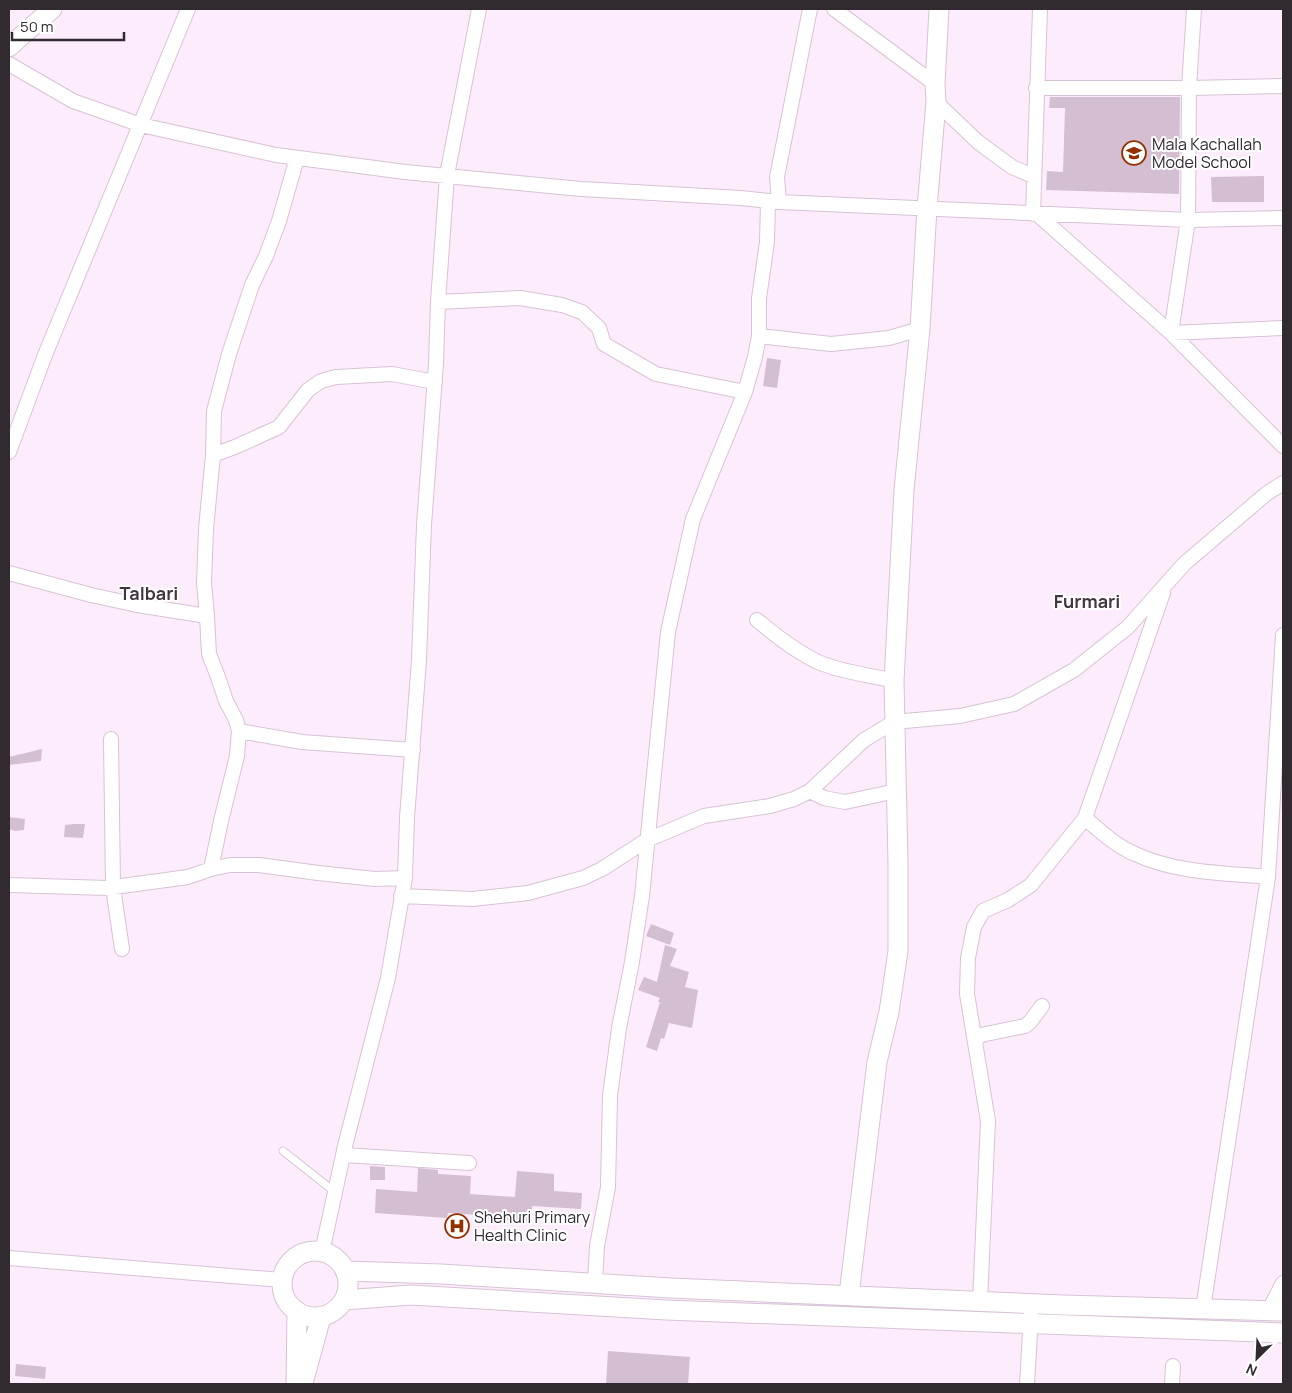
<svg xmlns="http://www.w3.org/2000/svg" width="1292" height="1393" viewBox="0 0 1292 1393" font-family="Manrope,sans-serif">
  <rect width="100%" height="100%" fill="#fdedfc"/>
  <path fill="#d3bfd1" d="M1050 97H1180L1179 194 1046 190 1047 171 1063 172 1065 108H1049Z
    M1264 176V202H1212L1211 177Z
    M767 358 781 360 777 388 763 386Z
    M42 749 41 761 9 765V757Z
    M9 817 25 819 24 830 15 831 9 829Z
    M74 824H85L83 838 64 837 65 825Z
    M651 924 674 933 670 945 646 936Z
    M665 945 677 949 670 966 689 972 685 987 698 990 692 1028 669 1023 664 1039 661 1038 657 1051 646 1047 660 1002H658L660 998 638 990 644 977 657 982Z
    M370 1166 385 1167V1180H370Z
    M418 1168 438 1170V1174L471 1176 470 1194 515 1197 517 1171 554 1174V1191L582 1193 581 1209 532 1206 531 1222 478 1218V1215L448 1213 447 1218 375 1213 376 1189 417 1192Z
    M608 1351 690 1357 688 1384H606Z
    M16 1364 46 1367 45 1379 15 1376Z"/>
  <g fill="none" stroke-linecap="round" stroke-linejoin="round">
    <g stroke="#d7c3d5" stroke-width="9">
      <path id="lane" d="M283 1151 335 1192"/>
    </g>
    <g stroke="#d7c3d5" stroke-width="16">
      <path id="street" d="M834 9 935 84
        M1194 9 1189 88 1188 220 1171 333 1283 328
        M9 64 73 101 141 125 276 155 405 172 581 189 741 198 779 202 1188 220 1283 218
        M1036 88H1189L1283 86
        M936 102 978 142 1012 167 1033 176
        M779 202 777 177 810 9
        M1033 214 1040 9
        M1037 214 1171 333 1283 446
        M438 302 520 298 562 305 582 312 599 328 604 344 656 374 745 392
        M759 336 831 344 889 338 920 329
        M9 452 45 355 188 9
        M213 455 235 447 279 427 308 390 321 381 336 377 392 374 435 382
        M9 573 91 595 137 605 207 616
        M757 620C776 636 795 651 818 662 841 672 869 675 894 681
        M239 731 302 742 413 750
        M111 739 113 887 122 949
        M810 791 824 798 845 802 896 791
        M1085 818C1100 831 1116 846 1135 854 1176 873 1224 873 1268 877
        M211 869 221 821 237 756 239 731 236 720 226 701 218 677 209 654 207 616 204 583 206 529 213 455 214 411 229 354 252 285 266 256 279 221 297 158
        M9 885 107 888 188 877 211 869 230 865H259L318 873 375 879 405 878
        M401 896 472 899 528 893 583 878 602 869 647 840 704 816 770 806 794 799 810 791 864 740 894 722 960 716 1014 704 1074 670 1128 627 1184 564 1266 494 1283 483
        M975 1041 981 1035 1025 1026 1030 1022 1042 1006
        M344 1155 469 1163
        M322 1252 345 1146 388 978 405 878 407 818 419 660 424 525 436 363 438 302 447 175 479 9
        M9 1258 282 1280
        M595 1284 597 1246 608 1187 610 1096 619 1028 632 962 642 896 668 632 693 519 745 392 755 357 759 336V298L767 242 768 201
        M980 1302 988 1121 967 994 968 958 974 927 983 911 1008 900 1031 885 1085 818 1163 593
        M1203 1309 1268 877 1283 635
        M1269 1310 1283 1283
        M1027 1384 1031 1315
        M1172 1384 1173 1366"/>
    </g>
    <g stroke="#d7c3d5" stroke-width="21">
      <path id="secondary" d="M9 47 52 9
        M282 1284a33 33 0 1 1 66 0a33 33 0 1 1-66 0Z
        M345 1271 441 1274 671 1288 1063 1305 1283 1311
        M849 1295 877 1062 889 1012 898 951V863L894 681 904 490 920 329 927 208 936 102 935 84 939 9
        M344 1300 411 1295 666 1310 1283 1333
        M303 1383 321 1317
        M296 1384 297 1311"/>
    </g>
    <use href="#lane" stroke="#fff" stroke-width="7"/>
    <use href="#street" stroke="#fff" stroke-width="14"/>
    <use href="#secondary" stroke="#fff" stroke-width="19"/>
  </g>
  <defs>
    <g id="school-ring" transform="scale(1.25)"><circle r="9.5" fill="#fff" stroke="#942f00" stroke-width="1.5"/><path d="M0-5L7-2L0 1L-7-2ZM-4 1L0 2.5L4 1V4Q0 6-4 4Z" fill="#942f00"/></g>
    <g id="hospital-ring" transform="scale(1.25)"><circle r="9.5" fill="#fff" stroke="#942f00" stroke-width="1.5"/><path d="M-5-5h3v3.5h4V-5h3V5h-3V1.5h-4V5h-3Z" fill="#942f00"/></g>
  </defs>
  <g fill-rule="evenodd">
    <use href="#school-ring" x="1134" y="153"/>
    <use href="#hospital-ring" x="457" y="1226"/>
  </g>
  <g text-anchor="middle" stroke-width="4" stroke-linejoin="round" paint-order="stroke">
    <g font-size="16" fill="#312a31" stroke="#fff" text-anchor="start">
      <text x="1152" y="150">Mala Kachallah<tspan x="1152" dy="18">Model School</tspan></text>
      <text x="474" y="1223">Shehuri Primary<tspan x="474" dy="18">Health Clinic</tspan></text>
    </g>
    <g font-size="18" font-weight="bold" fill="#453544" stroke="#fff">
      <text x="149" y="600">Talbari</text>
      <text x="1087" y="608">Furmari</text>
    </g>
  </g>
  <rect width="1292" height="1393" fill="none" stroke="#312a31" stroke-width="20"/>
  <g transform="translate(1257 1358) rotate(204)" stroke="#ffffff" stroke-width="4" paint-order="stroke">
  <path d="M0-4L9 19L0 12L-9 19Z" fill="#312a31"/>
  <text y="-8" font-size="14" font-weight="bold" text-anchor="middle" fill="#312a31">N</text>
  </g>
  <path d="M12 32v8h112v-8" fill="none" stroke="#312a31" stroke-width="2.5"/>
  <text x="20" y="32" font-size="15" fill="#312a31" stroke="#ffffff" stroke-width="4" paint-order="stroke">50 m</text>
</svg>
